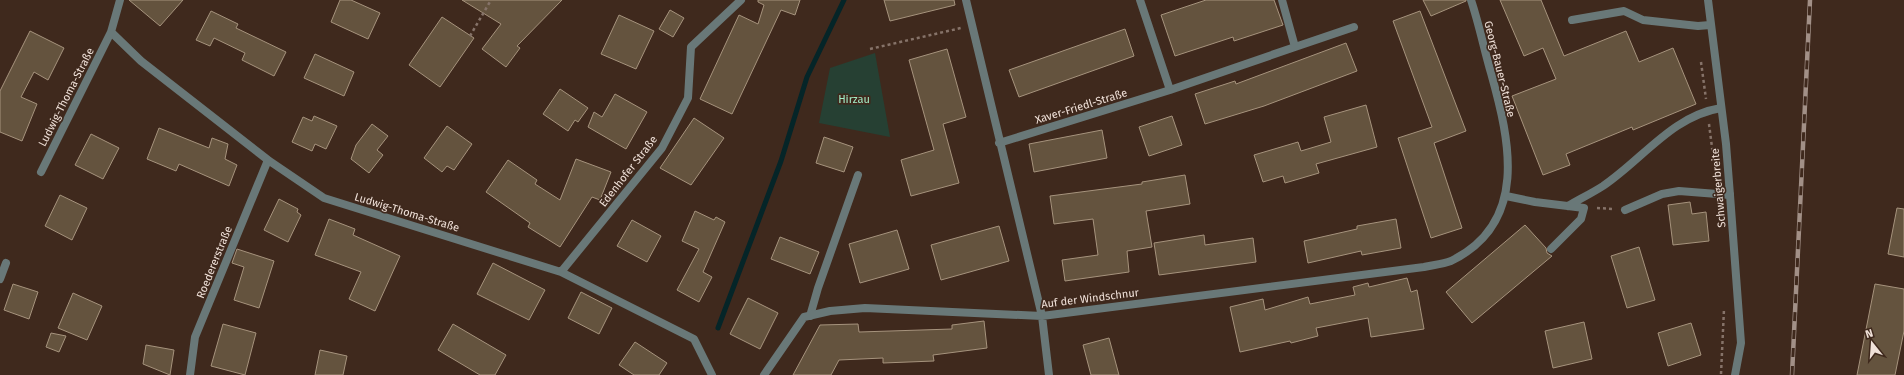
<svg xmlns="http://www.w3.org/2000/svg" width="1904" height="375" viewBox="0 0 1904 375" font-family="'Fira Sans',sans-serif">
  <rect width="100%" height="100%" fill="#3f291d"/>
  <path fill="#264033" d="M875 53 890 137 819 123 830 68Z"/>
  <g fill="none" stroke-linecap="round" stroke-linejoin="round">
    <path stroke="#052528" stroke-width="5" d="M718 328 781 161 807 77 844 0"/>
  </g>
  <path fill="#64533e" stroke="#a6937d" d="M129 0H183L160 26Z
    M340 0H351L380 13 368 39 331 22Z
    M462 0H562L517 46 520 48 506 67 482 49 501 24Z
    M758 0H800L795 15 781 10 732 114 700 99 739 15 758 24 764 5 758 2Z
    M884 0H954L955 5 890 21Z
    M1206 0H1274L1283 25 1234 41 1233 37 1175 56 1161 15Z
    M1423 0H1466V1L1431 16Z
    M1500 0H1541L1564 56 1626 31 1639 62 1673 48 1696 104 1633 130 1632 127 1566 154 1570 165 1543 175 1512 96 1556 79 1543 48 1524 56Z
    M670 10 684 18 673 37 659 29Z
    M211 11 238 24 236 28 286 52 274 76 242 60 245 53 214 38 210 46 196 40Z
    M1420 11 1466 131 1434 143 1462 228 1431 238 1398 138 1432 127 1393 21Z
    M619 15 654 31 636 69 601 54Z
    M442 17 474 38 440 87 409 65Z
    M1125 29 1134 56 1019 97 1009 70Z
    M30 31 64 48 48 80 34 72 21 97 37 104 22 141 0 132V91Z
    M1346 43 1357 71 1264 106 1205 124 1195 94 1235 81 1236 84Z
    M947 49 966 117 943 124 959 183 911 196 901 160 934 150 909 60Z
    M315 54 354 72 344 96 304 78Z
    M560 89 588 108 578 122 575 120 568 131 543 114Z
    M615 94 647 112 626 149 588 127 594 112 602 117Z
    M1366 105 1377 147 1316 164 1319 173 1285 183 1283 176 1263 182 1254 155 1298 142 1301 151 1331 142 1324 117Z
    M314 116 337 126 326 149 315 144 312 151 292 142 303 117 312 121Z
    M1172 116 1182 145 1149 156 1139 127Z
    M694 118 724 138 691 185 660 168Z
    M372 124 388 136 377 150 383 155 369 173 351 159 356 145Z
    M447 126 472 144 454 170 447 166 442 172 424 158Z
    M159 128 209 148 212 138 228 144 225 159 237 165 229 186 179 164 176 171 147 159Z
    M1102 130 1107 158 1034 172 1029 144Z
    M91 134 119 148 103 179 75 165Z
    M824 137 853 147 844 172 816 163Z
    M576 159 611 172 600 200 592 197 560 247 528 227 530 223 486 192 508 160 537 180 535 184 560 200Z
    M1185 175 1190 204 1146 211 1152 247 1127 251 1129 272 1065 281 1062 260 1098 255 1093 219 1054 224 1050 196 1142 184V182Z
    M60 195 87 208 72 240 45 226Z
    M279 199 298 209 297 212 301 215 288 242 264 230Z
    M1690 202 1692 214 1706 212 1709 241 1673 245 1668 205Z
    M1897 208 1904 209V257L1888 254Z
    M695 211 714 220 716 217 725 222 703 272 712 277 699 302 677 290 699 249 682 241Z
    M329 219 355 229 353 235 400 256 375 311 349 299 361 272 315 255Z
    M1396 219 1401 248 1362 255 1361 251 1308 263 1304 241 1357 229V226Z
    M632 220 661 236 647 262 617 246Z
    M1525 225 1546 248 1547 253 1552 256 1472 323 1446 292Z
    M999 226 1009 261 941 280 931 245Z
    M897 230 909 269 860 283 849 244Z
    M1204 235 1205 245 1253 238 1256 262 1159 275 1154 243Z
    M780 237 819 252 810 274 771 259Z
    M1639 247 1655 300 1627 308 1611 256Z
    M237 249 274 261 259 308 234 300 244 267 232 263Z
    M493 263 545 290 529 320 477 294Z
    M1407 278 1411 292 1417 290 1424 329 1371 337 1368 318 1316 328 1318 336 1291 343 1290 341 1240 352 1230 307 1263 299 1265 310 1308 297 1310 304 1355 295 1353 287 1368 283 1369 287Z
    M13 284 38 292 29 319 4 310Z
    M1875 284 1904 289V331L1895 375H1857Z
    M581 292 612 308 599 334 568 318Z
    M73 293 102 306 87 340 58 328Z
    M748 298 778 313 760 349 730 334Z
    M984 321 987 348 933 355 934 361 883 363V358L839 360 831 375H793L820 325 858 324 859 332 952 329V325Z
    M1584 322 1592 359 1553 368 1545 331Z
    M1691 323 1701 355 1668 366 1658 333Z
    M223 324 256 333 245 375 211 366Z
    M453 324 506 355 495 375H480L438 350Z
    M51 333 66 336 59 352 46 347Z
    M1109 338 1119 375H1091L1083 345Z
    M635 342 667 363 659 375H634L619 365Z
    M146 345 174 350 170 375 143 364Z
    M320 350 347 356 343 375H315Z"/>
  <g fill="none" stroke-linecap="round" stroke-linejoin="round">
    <path stroke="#867369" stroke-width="2.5" stroke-dasharray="3 3" stroke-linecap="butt" d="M470 36 491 0
      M870 49 961 28
      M1701 62 1706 99
      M1709 124 1713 155
      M1597 208 1614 209
      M1721 374 1724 309"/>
    <path stroke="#697878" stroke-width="8" d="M1572 20 1624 11 1643 20 1698 26 1710 25
      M1506 196 1535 202 1584 208 1581 219 1551 249
      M1568 206C1580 199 1592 193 1603 186 1643 159 1672 116 1721 108
      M1625 210 1662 194 1679 191 1730 195
      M0 279 6 263
      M810 316 818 288 858 175"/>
    <path stroke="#697878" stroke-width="8" d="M966 0 1042 316 1049 375
      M1708 0 1726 144 1730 195 1741 343 1735 375
      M111 32 141 61 268 160 324 198 561 272 694 339 712 375
      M1295 47 1354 27
      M1170 90 1295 47 1282 0
      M999 143 1170 90 1140 0
      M41 172 111 32 120 0
      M561 272 662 148 688 98 691 47 741 0
      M190 375 195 337 268 160
      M764 375 804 317 830 311 865 308 1042 316 1424 267C1433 265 1443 264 1451 261 1529 223 1510 141 1491 73 1484 49 1479 24 1471 0"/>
    <g stroke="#a29087" stroke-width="4.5">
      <path id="rail" d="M1792 375 1810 0"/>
    </g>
    <use href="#rail" stroke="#3f291d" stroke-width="3" stroke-dasharray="9" stroke-linecap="butt"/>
  </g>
  <g text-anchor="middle" stroke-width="3.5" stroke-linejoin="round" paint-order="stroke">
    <g font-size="11" fill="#f0e1d9" stroke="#3f291d">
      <text transform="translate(1500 69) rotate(76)" y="4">Georg-Bauer-Straße</text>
      <text transform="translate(66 97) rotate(-63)" y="4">Ludwig-Thoma-Straße</text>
      <text transform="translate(1081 106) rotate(-17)" y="4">Xaver-Friedl-Straße</text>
      <text transform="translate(628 171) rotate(-52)" y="4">Edenhofer Straße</text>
      <text transform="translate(1718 188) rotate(-95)" y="4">Schwaigerbreite</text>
      <text transform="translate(407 212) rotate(17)" y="4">Ludwig-Thoma-Straße</text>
      <text transform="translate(214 262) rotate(-68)" y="4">Roedererstraße</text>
      <text transform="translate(1090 298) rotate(-7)" y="4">Auf der Windschnur</text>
    </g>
    <g font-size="11" fill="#a2edc7" stroke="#3f291d">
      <text x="854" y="103">Hirzau</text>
    </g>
  </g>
  <g transform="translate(1872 343) rotate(343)" stroke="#3f291d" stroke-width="3" paint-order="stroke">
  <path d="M0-3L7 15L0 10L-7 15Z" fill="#f0e1d9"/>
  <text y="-6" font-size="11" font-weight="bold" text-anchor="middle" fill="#f0e1d9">N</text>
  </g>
</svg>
